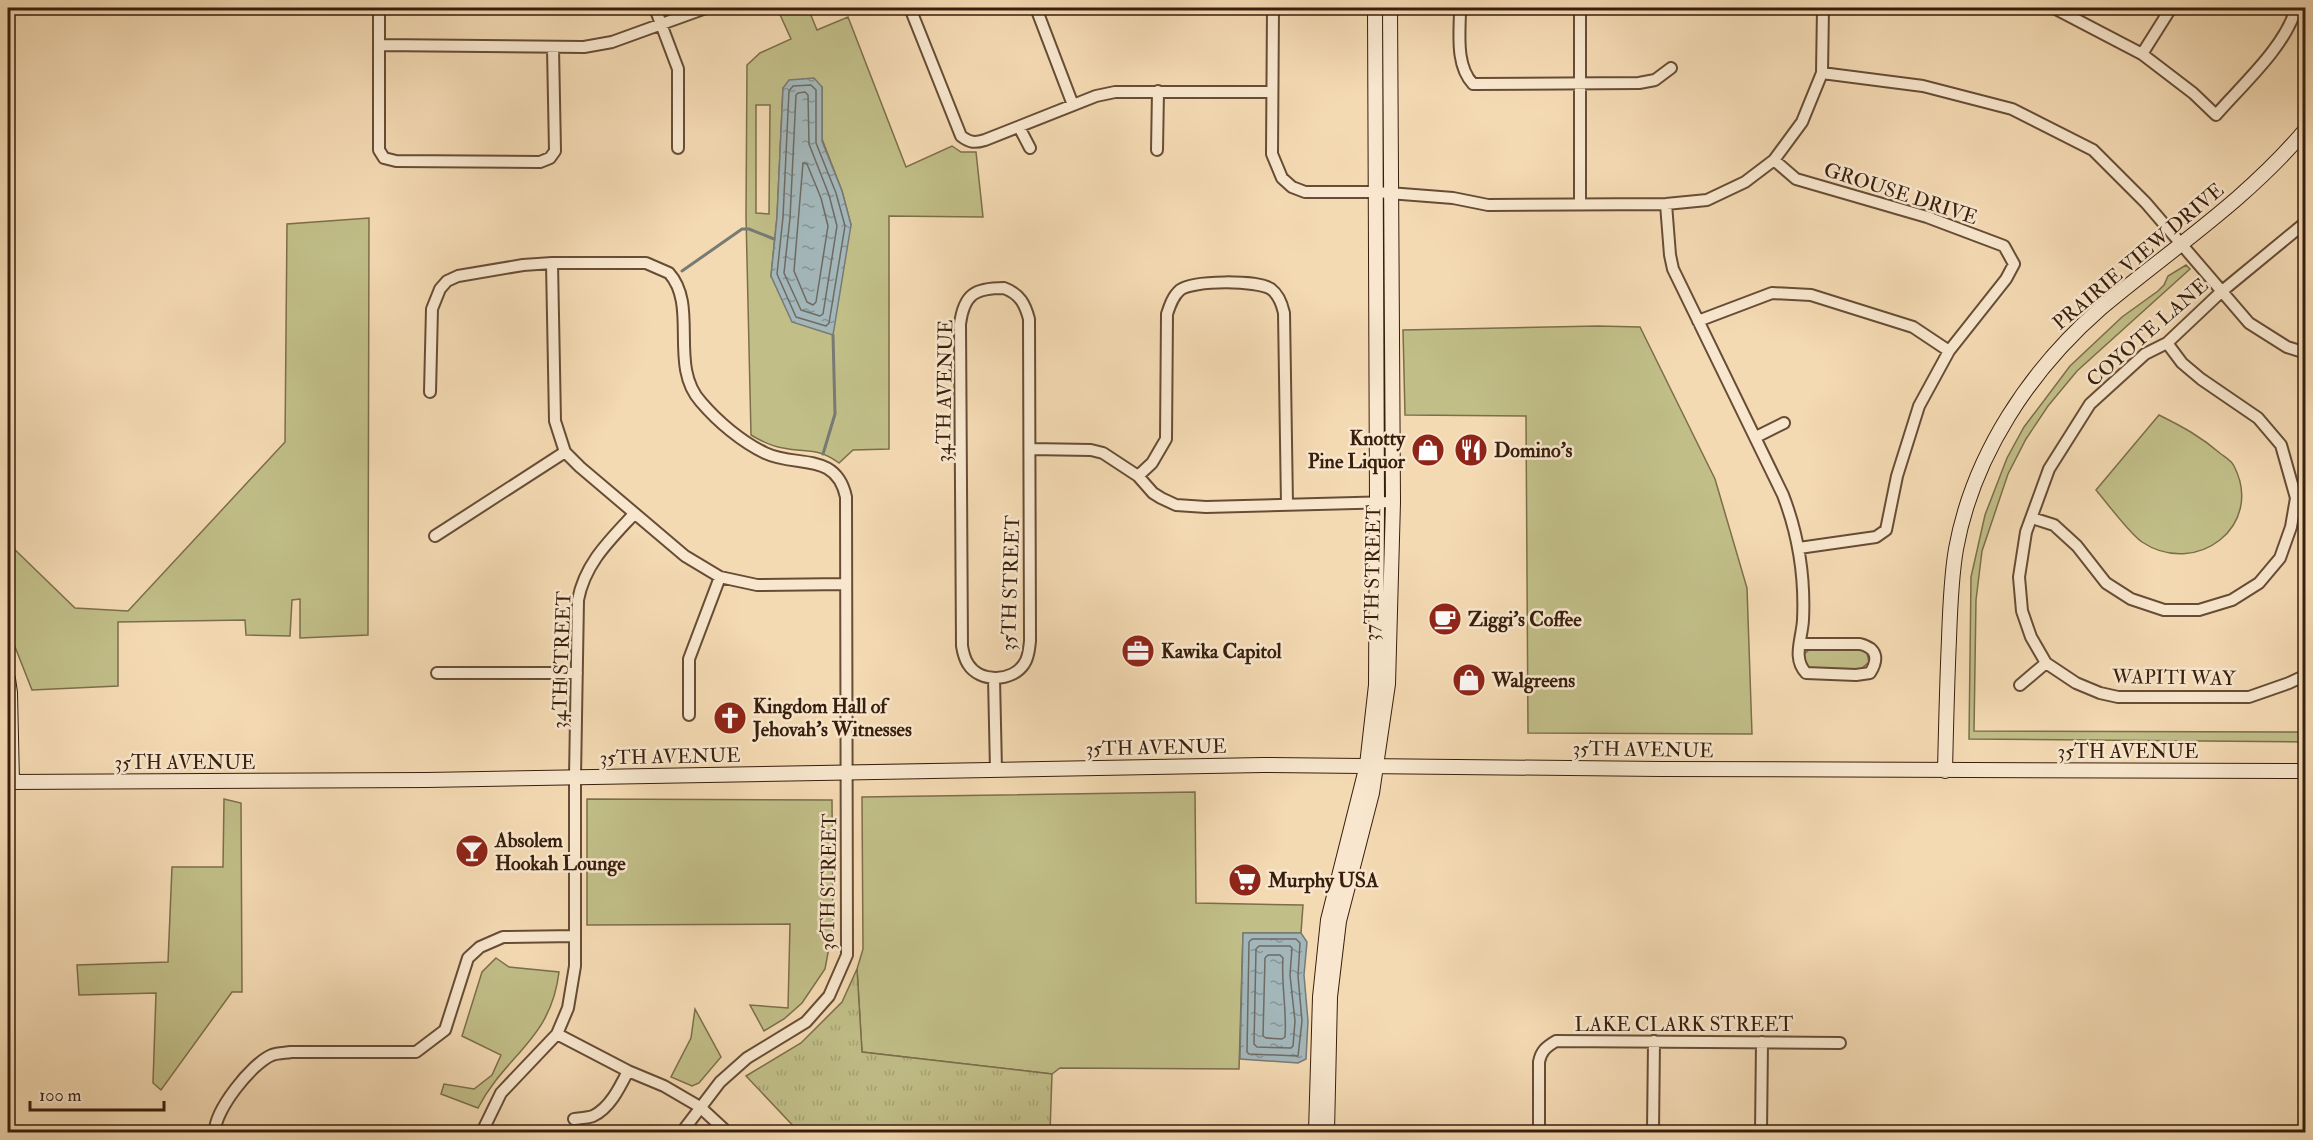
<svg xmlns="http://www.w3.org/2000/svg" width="2313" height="1140" viewBox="0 0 2313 1140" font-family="'IM FELL Double Pica',serif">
  <defs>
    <pattern id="park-tufts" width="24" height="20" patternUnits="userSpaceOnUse" patternTransform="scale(1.5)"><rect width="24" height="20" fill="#c1be88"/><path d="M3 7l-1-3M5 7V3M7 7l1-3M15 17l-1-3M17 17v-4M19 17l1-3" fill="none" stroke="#a7a374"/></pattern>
    <pattern id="water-ripples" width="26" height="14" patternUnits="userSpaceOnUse" patternTransform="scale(1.5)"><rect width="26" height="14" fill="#a3b7ba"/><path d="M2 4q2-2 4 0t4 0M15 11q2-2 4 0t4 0" fill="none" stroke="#869496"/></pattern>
  </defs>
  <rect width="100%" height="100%" fill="#f4dab3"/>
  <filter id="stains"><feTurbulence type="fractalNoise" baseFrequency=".00333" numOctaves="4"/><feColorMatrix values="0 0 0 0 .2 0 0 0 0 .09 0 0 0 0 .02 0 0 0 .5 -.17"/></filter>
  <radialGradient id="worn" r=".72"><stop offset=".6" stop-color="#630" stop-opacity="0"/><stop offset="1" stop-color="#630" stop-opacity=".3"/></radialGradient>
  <path fill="#c1be88" stroke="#7c6e4a" stroke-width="1.5" fill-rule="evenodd" d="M777 8H808L817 30 848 17 906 167 952 146 961 152H976L983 217 889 216V449L853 450 839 463C817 447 808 453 783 448 771 446 761 441 751 435L746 216 747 65 760 53 791 39ZM822 87V139L842 191 851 225 771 276 777 217 783 88ZM756 105H770L769 214 756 213Z
    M369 218 368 635 300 638V599L292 600 290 636 246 635 245 620 118 622V686L32 690 8 629V543L75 608 128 611 285 442 287 224Z
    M2186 265 2190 269 2077 371 2048 406 2026 439 2008 474 1982 551 1976 600 1974 731 2305 732V742L1969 739 1971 577 1985 515 2007 458 2024 427 2070 366 2122 317 2158 291 2164 285 2168 276Z
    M1598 326 1640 327 1715 479 1747 588 1752 734 1528 733 1526 416 1405 415 1403 330Z
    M2159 415C2183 427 2200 436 2221 454 2225 457 2232 461 2234 466 2265 526 2196 578 2142 542 2130 534 2107 503 2096 490Z
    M1810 649H1860L1867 653 1869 662 1861 669 1810 668 1804 665 1803 655Z
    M1195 792 1196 903 1303 905 1301 933H1243L1239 1069 1060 1068 1052 1074 862 1052 857 969 863 949 862 797Z
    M224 799 241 803 242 992H232L161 1090 153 1083 156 993 79 995 77 965 168 962 172 867H223Z
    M587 799 832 800 833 926 825 969 802 1003 784 1019 764 1031 750 1005 788 1008 790 924 587 925Z
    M496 958 509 967 559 972C551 1040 506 1054 478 1108L441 1094 444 1084 474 1089 492 1075 501 1055 462 1036 482 972Z
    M695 1009 721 1057 699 1083 692 1086 671 1077 691 1038Z"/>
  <path fill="url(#park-tufts)" stroke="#7c6e4a" stroke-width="1.5" d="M857 969 862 1052 1052 1074 1050 1132H799L746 1076 801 1043 842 1002Z"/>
  <path fill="url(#water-ripples)" stroke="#787a75" stroke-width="1.5" d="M814 78 822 87V141L842 191 851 225 833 335 792 322 771 276 777 217 783 88 789 80Z
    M1243 933H1301L1307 942 1304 975 1308 1021 1306 1059 1298 1063 1240 1059Z"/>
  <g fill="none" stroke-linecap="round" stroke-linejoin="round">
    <path stroke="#6e6a64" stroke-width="1.5" d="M811 85 816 90V143L836 193 845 226 829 323 826 326 796 317 777 274 783 217 789 91 793 86Z
      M805 92 808 95 809 144 829 195 837 226 823 314 820 316 801 310 784 273 790 218 796 95 798 93Z
      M803 163 807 164 821 198 828 226 816 302 813 305 807 302 794 271Z
      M1252 939H1296L1300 943 1298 976 1302 1021 1298 1056 1249 1054 1247 1052 1249 942Z
      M1259 946H1290L1292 948 1290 975 1295 1021 1293 1046 1291 1048 1257 1047 1254 1044 1256 949Z
      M1268 955H1280L1283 958C1281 984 1287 1010 1285 1037L1282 1039 1266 1038 1263 1036 1265 958Z"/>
    <path stroke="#787a75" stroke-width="3" d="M682 271 742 229H749L774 239
      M823 454 835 414 833 335"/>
    <g stroke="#674d36" stroke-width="14">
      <path id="street" d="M379 8V45L584 47 612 42 706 8
        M655 8 678 69V148
        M910 8 961 136C970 143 975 143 985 140L1096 96 1115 92H1272
        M1036 8 1073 105
        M1273 8 1272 154 1282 178 1292 187 1305 192H1376L1453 198 1488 205 1666 204 1707 200 1745 182 1774 160 1802 122 1822 73 1823 8
        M1460 8C1460 32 1455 65 1473 84L1639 83 1655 80 1671 68
        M1580 8V204
        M2054 8 2142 54 2193 93 2216 115C2242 85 2286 46 2296 8
        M379 45V150L384 158 396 161 540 162 550 158 555 151 553 48
        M2142 54 2171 8
        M1822 73 1923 86 2012 109 2093 150 2146 203 2249 323 2287 347 2306 353
        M1019 127 1030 148
        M1157 150 1158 91
        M1774 160 1796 179 1927 217 2004 246 2014 264 2006 279 1949 351 1919 406 1897 476 1886 530 1876 537 1799 548
        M1666 204 1670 255 1673 269 1783 495C1798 534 1805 578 1803 620 1802 639 1792 658 1806 673L1856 675 1870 673C1879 659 1877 648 1860 644H1800
        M2306 222 2221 292 2167 343 2145 354 2090 404 2049 469 2026 532 2019 577 2022 611 2031 637 2046 663 2076 683 2100 693 2118 697H2249L2289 683 2306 675
        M552 263 555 421 565 452 580 467 685 556 720 577 757 585 846 584
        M1004 288C1020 294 1025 304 1029 319L1030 641C1029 649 1029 657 1024 664 1012 682 980 683 968 664 964 658 963 652 962 646L960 324C964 294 975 288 1004 288Z
        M1698 321 1772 293 1811 295 1913 327 1949 351
        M430 392 432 309 440 289 447 281 458 276 523 265 552 263H646L669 273C699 306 668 366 701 402 718 422 742 442 765 453 796 468 836 451 846 497L847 955 829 996 806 1022 747 1058 720 1082 682 1132
        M1756 437 1784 423
        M1030 449 1091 450 1103 453 1138 476 1153 493 1161 498 1176 505 1206 507 1393 502
        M1138 476 1152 463 1166 439 1167 314C1170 305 1173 296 1180 290 1193 280 1257 280 1271 289 1279 295 1282 304 1284 313L1287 505
        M2032 518 2054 525 2077 546 2106 583 2131 599 2164 610H2199L2232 600 2259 583 2280 558 2291 527 2296 498 2281 445 2258 418 2201 379 2182 363 2167 343
        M435 536 565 452
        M437 673H577
        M994 678 996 770
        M2020 685 2046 663
        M689 715V659L720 577
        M557 1034 628 1071 664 1086 700 1107 727 1132
        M574 1119C579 1118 588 1118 593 1116 610 1108 620 1087 628 1071
        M215 1132C214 1111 252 1063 272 1055 278 1053 285 1053 291 1052H416L445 1030 468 958 480 947 503 937 575 936
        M482 1132 501 1093 557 1034 568 1008 575 966V777L578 600C585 563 610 540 634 514
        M1539 1132V1062C1541 1051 1546 1047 1556 1041L1840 1043
        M1653 1132 1654 1041
        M1761 1132 1762 1042"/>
    </g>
    <g stroke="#381e0d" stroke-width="16">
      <path id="secondary" d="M8 679 10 693 12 782
        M1945 771C1946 727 1947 683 1949 639 1950 609 1951 578 1956 549 1973 455 2030 370 2101 308 2170 250 2248 199 2306 129
        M8 782 426 780 1263 765 1661 769 2306 771
        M1316 1132 1320 997 1328 920 1367 765 1376 685 1377 503 1375 8
        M1327 1132 1330 997 1339 921 1372 793 1388 684 1393 502 1390 8"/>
    </g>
    <use href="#street" stroke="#f8e7ce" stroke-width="10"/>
    <use href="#secondary" stroke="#f8e7ce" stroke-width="14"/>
  </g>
  <defs>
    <g id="shop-disc" transform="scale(1.725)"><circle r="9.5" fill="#8f2418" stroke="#f8e7ce"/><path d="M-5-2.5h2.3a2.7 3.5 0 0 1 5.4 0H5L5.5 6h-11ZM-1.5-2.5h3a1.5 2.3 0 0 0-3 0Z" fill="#fff"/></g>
    <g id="restaurant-disc" transform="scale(1.725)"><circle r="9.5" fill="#8f2418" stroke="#f8e7ce"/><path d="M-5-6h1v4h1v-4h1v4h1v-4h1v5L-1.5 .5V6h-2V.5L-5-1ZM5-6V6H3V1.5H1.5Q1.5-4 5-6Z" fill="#fff"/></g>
    <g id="cafe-disc" transform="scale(1.725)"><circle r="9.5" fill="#8f2418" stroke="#f8e7ce"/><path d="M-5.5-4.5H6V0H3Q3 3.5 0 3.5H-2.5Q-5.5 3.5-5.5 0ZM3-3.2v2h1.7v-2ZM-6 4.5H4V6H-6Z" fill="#fff"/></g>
    <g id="office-disc" transform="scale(1.725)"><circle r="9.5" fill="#8f2418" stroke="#f8e7ce"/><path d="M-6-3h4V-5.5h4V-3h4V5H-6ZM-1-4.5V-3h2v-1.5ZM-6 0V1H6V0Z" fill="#fff"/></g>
    <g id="church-disc" transform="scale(1.725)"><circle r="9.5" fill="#8f2418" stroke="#f8e7ce"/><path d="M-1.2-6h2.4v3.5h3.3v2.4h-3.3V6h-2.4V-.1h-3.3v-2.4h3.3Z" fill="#fff"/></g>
    <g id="bar-disc" transform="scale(1.725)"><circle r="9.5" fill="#8f2418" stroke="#f8e7ce"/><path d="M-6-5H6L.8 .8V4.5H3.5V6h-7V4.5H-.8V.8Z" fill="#fff"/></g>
    <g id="supermarket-disc" transform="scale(1.725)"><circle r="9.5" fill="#8f2418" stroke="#f8e7ce"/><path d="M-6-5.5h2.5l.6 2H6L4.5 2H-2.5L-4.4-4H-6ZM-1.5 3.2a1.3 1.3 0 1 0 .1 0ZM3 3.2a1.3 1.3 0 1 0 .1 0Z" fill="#fff"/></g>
  </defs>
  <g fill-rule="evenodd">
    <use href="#shop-disc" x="1428" y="450"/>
    <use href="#restaurant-disc" x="1471" y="450"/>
    <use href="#cafe-disc" x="1445" y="619"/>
    <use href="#office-disc" x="1138" y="651"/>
    <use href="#shop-disc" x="1469" y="680"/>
    <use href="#church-disc" x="730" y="718"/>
    <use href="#bar-disc" x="472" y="851"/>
    <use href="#supermarket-disc" x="1245" y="880"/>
  </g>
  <g text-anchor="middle" stroke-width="5" stroke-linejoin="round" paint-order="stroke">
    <g font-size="20" fill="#381e0d" stroke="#f8e7ce">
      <text transform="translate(1901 193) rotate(18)" y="7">GROUSE DRIVE</text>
      <text transform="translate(2138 256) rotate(-40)" y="7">PRAIRIE VIEW DRIVE</text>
      <text transform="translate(2147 332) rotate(-41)" y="7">COYOTE LANE</text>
      <text transform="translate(944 391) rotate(-89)" y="7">34TH AVENUE</text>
      <text transform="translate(1372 573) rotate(-89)" y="7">37TH STREET</text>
      <text transform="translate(1010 583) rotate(-88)" y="7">35TH STREET</text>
      <text transform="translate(561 660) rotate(-88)" y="7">34TH STREET</text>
      <text transform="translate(2174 677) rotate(1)" y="7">WAPITI WAY</text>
      <text transform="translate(1156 747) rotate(-1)" y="7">35TH AVENUE</text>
      <text transform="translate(1643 749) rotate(1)" y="7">35TH AVENUE</text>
      <text x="2128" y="758">35TH AVENUE</text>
      <text transform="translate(670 756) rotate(-1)" y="7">35TH AVENUE</text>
      <text x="185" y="769">35TH AVENUE</text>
      <text transform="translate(828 882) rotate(-89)" y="7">36TH STREET</text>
      <text x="1684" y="1031">LAKE CLARK STREET</text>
    </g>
    <g font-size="20" font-weight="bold" fill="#381e0d" stroke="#f8e7ce" text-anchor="start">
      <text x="1405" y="445" text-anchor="end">Knotty<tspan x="1405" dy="23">Pine Liquor</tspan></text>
      <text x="1494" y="457">Domino's</text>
      <text x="1468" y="626">Ziggi's Coffee</text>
      <text x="1161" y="658">Kawika Capitol</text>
      <text x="1492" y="687">Walgreens</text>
      <text x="753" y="713">Kingdom Hall of<tspan x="753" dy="23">Jehovah's Witnesses</tspan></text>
      <text x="495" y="847">Absolem<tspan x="495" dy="23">Hookah Lounge</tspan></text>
      <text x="1268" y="887">Murphy USA</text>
    </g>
  </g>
  <rect width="2313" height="1140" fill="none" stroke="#f4dab3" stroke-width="30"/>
  <rect x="9" y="9" width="2295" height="1122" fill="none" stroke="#381e0d" stroke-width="3"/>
  <rect x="15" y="15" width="2283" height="1110" fill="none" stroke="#381e0d" stroke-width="1.5"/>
  <path d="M30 1101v9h134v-9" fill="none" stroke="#381e0d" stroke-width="3"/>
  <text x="39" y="1101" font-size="18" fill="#381e0d" stroke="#f8e7ce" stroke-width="4.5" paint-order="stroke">100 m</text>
  <rect width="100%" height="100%" filter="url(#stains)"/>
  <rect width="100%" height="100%" fill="url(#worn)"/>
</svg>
